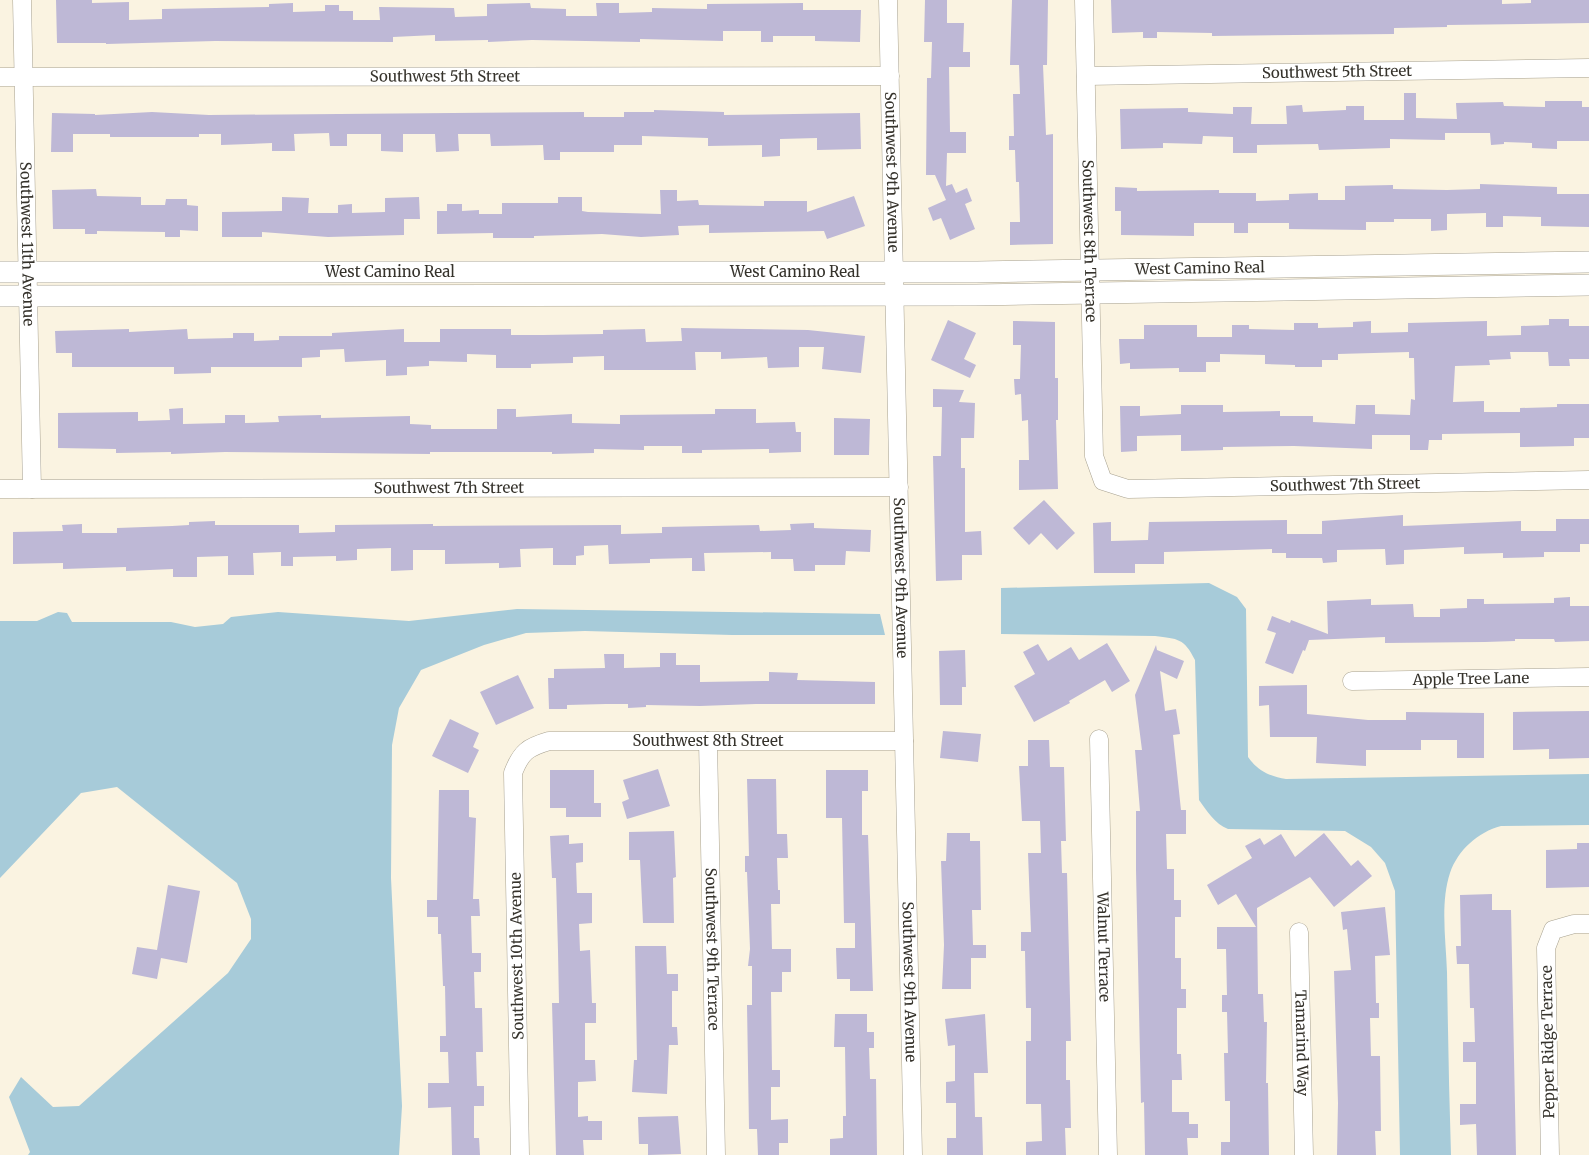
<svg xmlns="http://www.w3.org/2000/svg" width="1589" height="1155" viewBox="0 0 1589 1155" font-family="Merriweather,serif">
  <rect width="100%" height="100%" fill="#faf3e1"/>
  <path fill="#a7cbd9" d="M1209 583 1237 597 1246 609 1248 757C1258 771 1269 776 1286 779L1589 774V825L1501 826C1478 832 1458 850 1450 873 1440 903 1446 941 1447 972 1448 1033 1449 1094 1451 1155H1400L1395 891 1385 863 1371 847 1345 831 1228 829C1215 824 1207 811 1199 800L1195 660C1184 638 1178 639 1155 636L1001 634V588Z
    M517 609 880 614 885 635H732L585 631 526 633 484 645 421 670 399 708 392 745 391 878 402 1106 399 1155H28L30 1152 9 1097 21 1077 53 1107 79 1106 228 973 251 939V919L237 883 117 787 81 793 0 878V621H37L58 612 67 613 72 622H171L195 627 223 624 231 617 278 612 409 621Z"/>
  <path fill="#beb8d6" d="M56 0H92V3L129 2V20L162 19V9L269 7V4L293 3V12L325 11V5H339V11H353V20H380L379 7 454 8 455 17 487 16V4L530 3 531 8 566 9V16H597L596 3H619V13L652 12V8L707 9V4L803 3V10H861L860 42 815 41V36H773V42H761V31H723V41L640 39V42L532 40 488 42V40L435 41V35L393 37V42L215 41 106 44V43H57Z
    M925 0H947V23H964L963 52H970V67H949L950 132H966V153H947L946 186 952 184 956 193 967 188 972 201 965 204 975 229 950 240 941 218 933 221 928 208 946 200 935 175H926L927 78H931L932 42H924Z
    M1012 0H1048L1047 65H1043L1046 135 1053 134V244L1010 245V222H1020L1019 182H1016L1015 150H1009V136H1014L1013 94H1020L1019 65H1010Z
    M1111 0H1502V4L1531 3V0H1589V23L1447 25V27L1394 28V34L1212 36V33L1157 32V38H1143V32L1112 33Z
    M1404 93H1416V118L1457 119 1456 103 1503 102 1504 106 1545 107V101H1582V107H1589V141H1557V149L1532 148V143L1504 142V144L1491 145 1490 133H1445V140L1390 139V148L1319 150 1318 144 1257 145V153H1233V137L1203 136 1202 144 1163 143V148L1121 149 1120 109 1188 108V112L1233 114V107H1252L1251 124H1287L1286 106 1302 105 1303 112 1346 110V106H1364V120H1404Z
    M654 110 724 112V115L860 113 861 149 817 150V138L780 139V156L762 157V145L708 146V138L642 136V145H614V152H560V160H544L543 145 491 146 490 134H458L459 151 436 152 435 134H403V152L381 151V134H347V146H330L329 133 294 134 295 151H272V143L221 145V134H199V137H110V134H73V152H51L52 113 95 114V115L152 112 209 115 584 112V117H624V112H654Z
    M1480 184 1557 187V194H1589V227L1541 226V217L1503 216V227H1486V213L1447 214V230L1431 231V219H1394V222H1366V230L1289 229V223H1248V233H1234V223H1194V236L1121 235V211H1115V187L1137 188V191L1219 190V193H1256V201L1289 200V194L1318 193V200H1345V186L1393 185V189L1447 190 1480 189Z
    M96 189 97 196 141 197V205H165L166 199H187V205L198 206V231L180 230V237H165V232L97 231V234H85V229H53L52 190Z
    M660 190H677V201L698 200 699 205 764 206V201H807V212L854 196 865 226 827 239 824 231 709 233V225L678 226 679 235 641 237 602 234 534 236V238H493V233L437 234V211H447V204H462V211L479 210V214H502V203H558V197H582V211L588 212 661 214Z
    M282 197 309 198 308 213H338V205L352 204V213L385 212V198L419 197 420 219H404V235L328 237 262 232V237H222V212L282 211Z
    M1549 319H1569V326H1589V359H1569L1570 366H1549L1548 352H1510L1511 359 1489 360 1490 365 1455 366 1453 402 1484 401V412H1520V408L1557 407V404H1589V438H1574V446L1520 447V433L1442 434V440H1429L1428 450H1410V435H1372V449L1294 446 1223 447V450L1181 451V435L1137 436V451L1121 452 1120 406H1140V416L1181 414V405H1223V412L1280 411V416H1313V422L1355 424 1356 405H1375V414L1410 415 1411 399 1415 400 1414 358H1409V352L1338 354V360H1322V367H1295V365L1265 364V355L1220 354V362H1206V372H1179V368L1130 369V363L1120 364 1119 339H1144V325H1197V337H1232V325H1249V329L1294 330V323H1318V328L1353 327V322L1371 321V333L1408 332V323L1487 321V336L1521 335V326L1549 325Z
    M948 320 976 333 964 359 976 365 970 378 931 360Z
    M1013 321 1055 322V378H1058V420H1056L1058 489 1019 490V460H1029L1028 420 1022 421 1021 394 1015 395 1014 379H1020L1021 345H1013Z
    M681 328 808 330 865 336 861 373 822 369 824 347H799V367L768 368 767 357 721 359V352H695L696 370H604V356L573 357V363L531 364V368H496V355L467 354V362L429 361V366L407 367V375L386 376V360L345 362 344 349 320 350V357L302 358V367H211V373L174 374V367H72V353H56L55 331 129 329V332L187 329 188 339 233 338V333H254V341L279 340V336H332V333L404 329V342H440V329H511V335H543L603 334V330L645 329 646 342 682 341Z
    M933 389 964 390 959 402 975 403 974 438H961V468H965V532L981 531 982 555H962V580L936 581 933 456H941L942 407H933Z
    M183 408V424L225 423V415H245V423L279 422 278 416 321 415V418L410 416V424L431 425V429H497V409H516V417L572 414V423L620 424V415L715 414V409H756V423L795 422 796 432H801V452L769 453V449L702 450V453H682V446H644V450L594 449V453L552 454V452H430V454L225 452 171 454V452L116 453V449L58 448V413L138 412V421L170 420 169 409Z
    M834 418 870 419 869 455H834Z
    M1044 500 1075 533 1057 550 1041 533 1029 545 1013 528Z
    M1403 515V526L1521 521V531H1556V519H1589V544H1580V552H1544V557L1503 558V553L1464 554V547L1404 550V564L1386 565 1385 549 1337 550V562L1323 563 1322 558H1286V553H1272V549L1164 552V564H1135V573H1094L1093 523 1111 522V541L1148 540 1149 522 1287 520V534H1322V521Z
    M215 521V525H299V533L335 532V525L433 524V526L621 525V534L662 533V527L759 525 760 531 791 530 790 524 814 523V528L871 530 870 552 846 551 845 565H815V571H794L793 559H771V552L704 553 705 571H692V558L650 559V563L609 564 608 545 584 546V555L576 556V565H553V548L520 549 521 567 499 568V563L445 564V550H413V570L391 571V548L357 549V560L336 561V556L293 557V566H281V552L253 553 254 575H228V556L197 557V577H173V569L126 571V567L63 569V563L13 564V532L63 531 62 525 82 524V533H117V528L172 526 189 525V522Z
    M1570 597V606H1589V641L1555 642 1554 639H1515V641L1485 642 1385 643V637L1309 640 1305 651 1303 650 1293 674 1265 663 1276 633 1267 630 1272 616 1290 623 1291 620 1328 634 1327 601 1371 599V605L1413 604 1414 617H1440V609L1467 608V599H1484V604L1554 603V598Z
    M1107 643 1130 681 1112 692 1105 680 1069 701 1070 703 1034 722 1014 686 1035 674 1023 652 1038 644 1048 661 1071 647 1079 660Z
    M1156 645 1157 650 1184 661 1177 679 1160 671 1165 711 1176 709 1180 734 1173 735 1181 810H1186V834H1166L1167 869H1174V900H1181V917H1175V958H1181V989H1186V1008H1177V1054H1181L1182 1080H1172V1112H1189V1124H1198V1138H1187L1188 1155H1145L1144 1102 1141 1103 1136 870V811H1140L1135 750H1142L1135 695Z
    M965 650 966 687H962V705H940L939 651Z
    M660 653H676V665H700V682L769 681V672L798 673 797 680 875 682V704H756L700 706 646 705V707L628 708V704H606L567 705V709H549L548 678H554V669L605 668 604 654H624V668L660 667Z
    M518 675 534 708 496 725 480 692Z
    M1307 685V714L1368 720H1406V712L1484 713V758H1457V740H1421V750H1366V766L1316 763 1317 737H1270L1269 705 1259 706V686Z
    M1589 711V758L1549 759V749L1513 750V712Z
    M450 719 479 733 473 747 479 750 468 773 432 756Z
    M943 731 981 734 978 762 940 758Z
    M1028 740H1049L1050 767H1064L1066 841H1061L1062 873H1067L1071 1041H1066V1080H1070L1071 1128H1065L1066 1155H1026V1142L1042 1141 1041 1104H1026V1041H1031V1008H1026L1025 951H1021V932H1031L1028 853H1041L1040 821H1022L1019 766H1028Z
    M658 769 670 806 627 819 622 802 629 799 623 780Z
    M550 770H594V803H601V817H566V808H550Z
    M826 770H868V791H862V835H868L873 991H850V979H837L836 948H855V923H844L842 818H826Z
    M747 779H776L777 834H787L788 858H777L778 890H780V904H771L772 949H791V972H782V992H771L772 1070H780V1087H771V1120L788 1119V1143H779V1155H758L757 1129H749L747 1005H752V966H748L750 949 747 872H745V856H749Z
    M439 790H469V817L476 818 473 899H479L480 916H471L472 953H481V972H474L475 1008H482L483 1052H476L477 1086H484V1106H474V1138H479L480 1155H452L451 1107 428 1108V1083H449L448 1052H440V1036H446L445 986H443L441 934H438V917H427V900H437Z
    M674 831 676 877 673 878 674 923H643L640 860H629V832Z
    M947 833H970V841H980L981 910H972L973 945H986V958H971V989H942L944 945 941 861H946Z
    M1324 833 1351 866 1358 860 1372 876 1334 907 1310 877 1257 908 1258 994H1263L1264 1022H1267L1266 1083H1268L1269 1155H1221V1142H1230V1101H1225L1224 1053H1228L1227 1012H1222V995H1227L1226 949H1217V927H1256L1236 894 1218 905 1207 885 1252 858 1245 846 1260 838 1264 845 1281 834 1295 857Z
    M569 835V844L583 843V862L576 863 577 893H592V923L579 924 580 951 590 950 592 1003H596V1023H585V1060H595L596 1081 578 1082V1117L588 1116V1121H602V1140H583L584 1155H556L552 1003H559L558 951 556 878H552L550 836Z
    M1577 843H1589V887L1546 888V850L1577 849Z
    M168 885 200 891 187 963 161 958 157 979 132 974 137 947 157 950Z
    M1492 894V910H1511L1516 1155H1477L1476 1124 1460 1125V1104H1476V1062H1463V1042H1475L1474 1008H1470L1469 964H1457L1456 946H1461L1460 895Z
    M1385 907 1390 955 1375 956 1376 1003H1379V1018H1370L1371 1056H1380L1381 1131H1375L1376 1155H1337L1338 1103 1334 971 1351 970 1347 929 1343 930 1341 912Z
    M635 946H666L667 974H678V991H672V1027H677L678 1045H669L667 1094 632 1092 634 1060H637Z
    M835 1014H867V1032H874V1048H869L870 1079H876L877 1155H830V1139L843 1138V1116H846L845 1047H834Z
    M985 1014 988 1073H974L975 1117H982L983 1155H947V1138H956V1103H946V1082L955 1081V1045L948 1046 945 1019Z
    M678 1116 681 1154 648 1155V1144H639L638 1117Z"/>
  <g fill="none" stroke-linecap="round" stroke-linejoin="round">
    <g stroke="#a8a291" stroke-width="19">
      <g id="minor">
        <path id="s1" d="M22 0 32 489"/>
        <path id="s2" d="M888 0 913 1155"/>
        <path id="s3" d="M1084 0 1094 456 1103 481 1128 489 1589 480"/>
        <path id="s4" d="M1086 76 1589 68"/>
        <path id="s5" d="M0 77 890 76"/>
        <path id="s6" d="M0 489 899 487"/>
        <path id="s7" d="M1352 681 1589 677"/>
        <path id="s8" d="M1099 739 1108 1155"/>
        <path id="s9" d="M708 741 716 1155"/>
        <path id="s10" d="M1299 932 1304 1155"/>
        <path id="s11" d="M520 1155 513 773C521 752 528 747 549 741H904"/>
        <path d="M1550 1155 1546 948 1553 930 1574 924H1589"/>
      </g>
    </g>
    <g stroke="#a8a291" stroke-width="22">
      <g id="tertiary">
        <path id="s12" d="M0 272H977L1589 262"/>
        <path d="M0 296 976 295 1589 285"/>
      </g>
    </g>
    <use href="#minor" stroke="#fff" stroke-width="18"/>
    <use href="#tertiary" stroke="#fff" stroke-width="21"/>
  </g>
  <g text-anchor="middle" stroke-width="4" stroke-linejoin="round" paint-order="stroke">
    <g font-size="15" fill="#36332c" stroke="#fff">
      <text dy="5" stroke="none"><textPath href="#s4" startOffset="251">Southwest 5th Street</textPath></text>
      <text dy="5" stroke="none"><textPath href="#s5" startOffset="445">Southwest 5th Street</textPath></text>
      <text dy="5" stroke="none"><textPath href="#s2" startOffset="172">Southwest 9th Avenue</textPath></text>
      <text dy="5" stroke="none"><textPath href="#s3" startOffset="241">Southwest 8th Terrace</textPath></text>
      <text dy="5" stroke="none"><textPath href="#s1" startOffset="244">Southwest 11th Avenue</textPath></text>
      <text dy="5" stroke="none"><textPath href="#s12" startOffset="1200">West Camino Real</textPath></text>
      <text dy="5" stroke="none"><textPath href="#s12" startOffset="795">West Camino Real</textPath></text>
      <text dy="5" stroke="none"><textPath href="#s12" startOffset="390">West Camino Real</textPath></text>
      <text dy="5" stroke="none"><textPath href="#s3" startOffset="726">Southwest 7th Street</textPath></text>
      <text dy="5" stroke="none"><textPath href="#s6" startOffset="449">Southwest 7th Street</textPath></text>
      <text dy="5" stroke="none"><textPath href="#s2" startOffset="578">Southwest 9th Avenue</textPath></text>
      <text dy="5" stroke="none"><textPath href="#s7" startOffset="119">Apple Tree Lane</textPath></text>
      <text dy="5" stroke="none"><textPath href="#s11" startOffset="592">Southwest 8th Street</textPath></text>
      <text dy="5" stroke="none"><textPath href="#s8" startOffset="208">Walnut Terrace</textPath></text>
      <text dy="5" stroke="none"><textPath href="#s9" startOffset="208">Southwest 9th Terrace</textPath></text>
      <text transform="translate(517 956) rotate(-91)" y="5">Southwest 10th Avenue</text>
      <text dy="5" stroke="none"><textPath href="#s2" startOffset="982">Southwest 9th Avenue</textPath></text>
      <text transform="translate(1548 1042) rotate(-91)" y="5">Pepper Ridge Terrace</text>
      <text dy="5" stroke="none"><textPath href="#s10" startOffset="111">Tamarind Way</textPath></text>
    </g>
  </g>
</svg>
